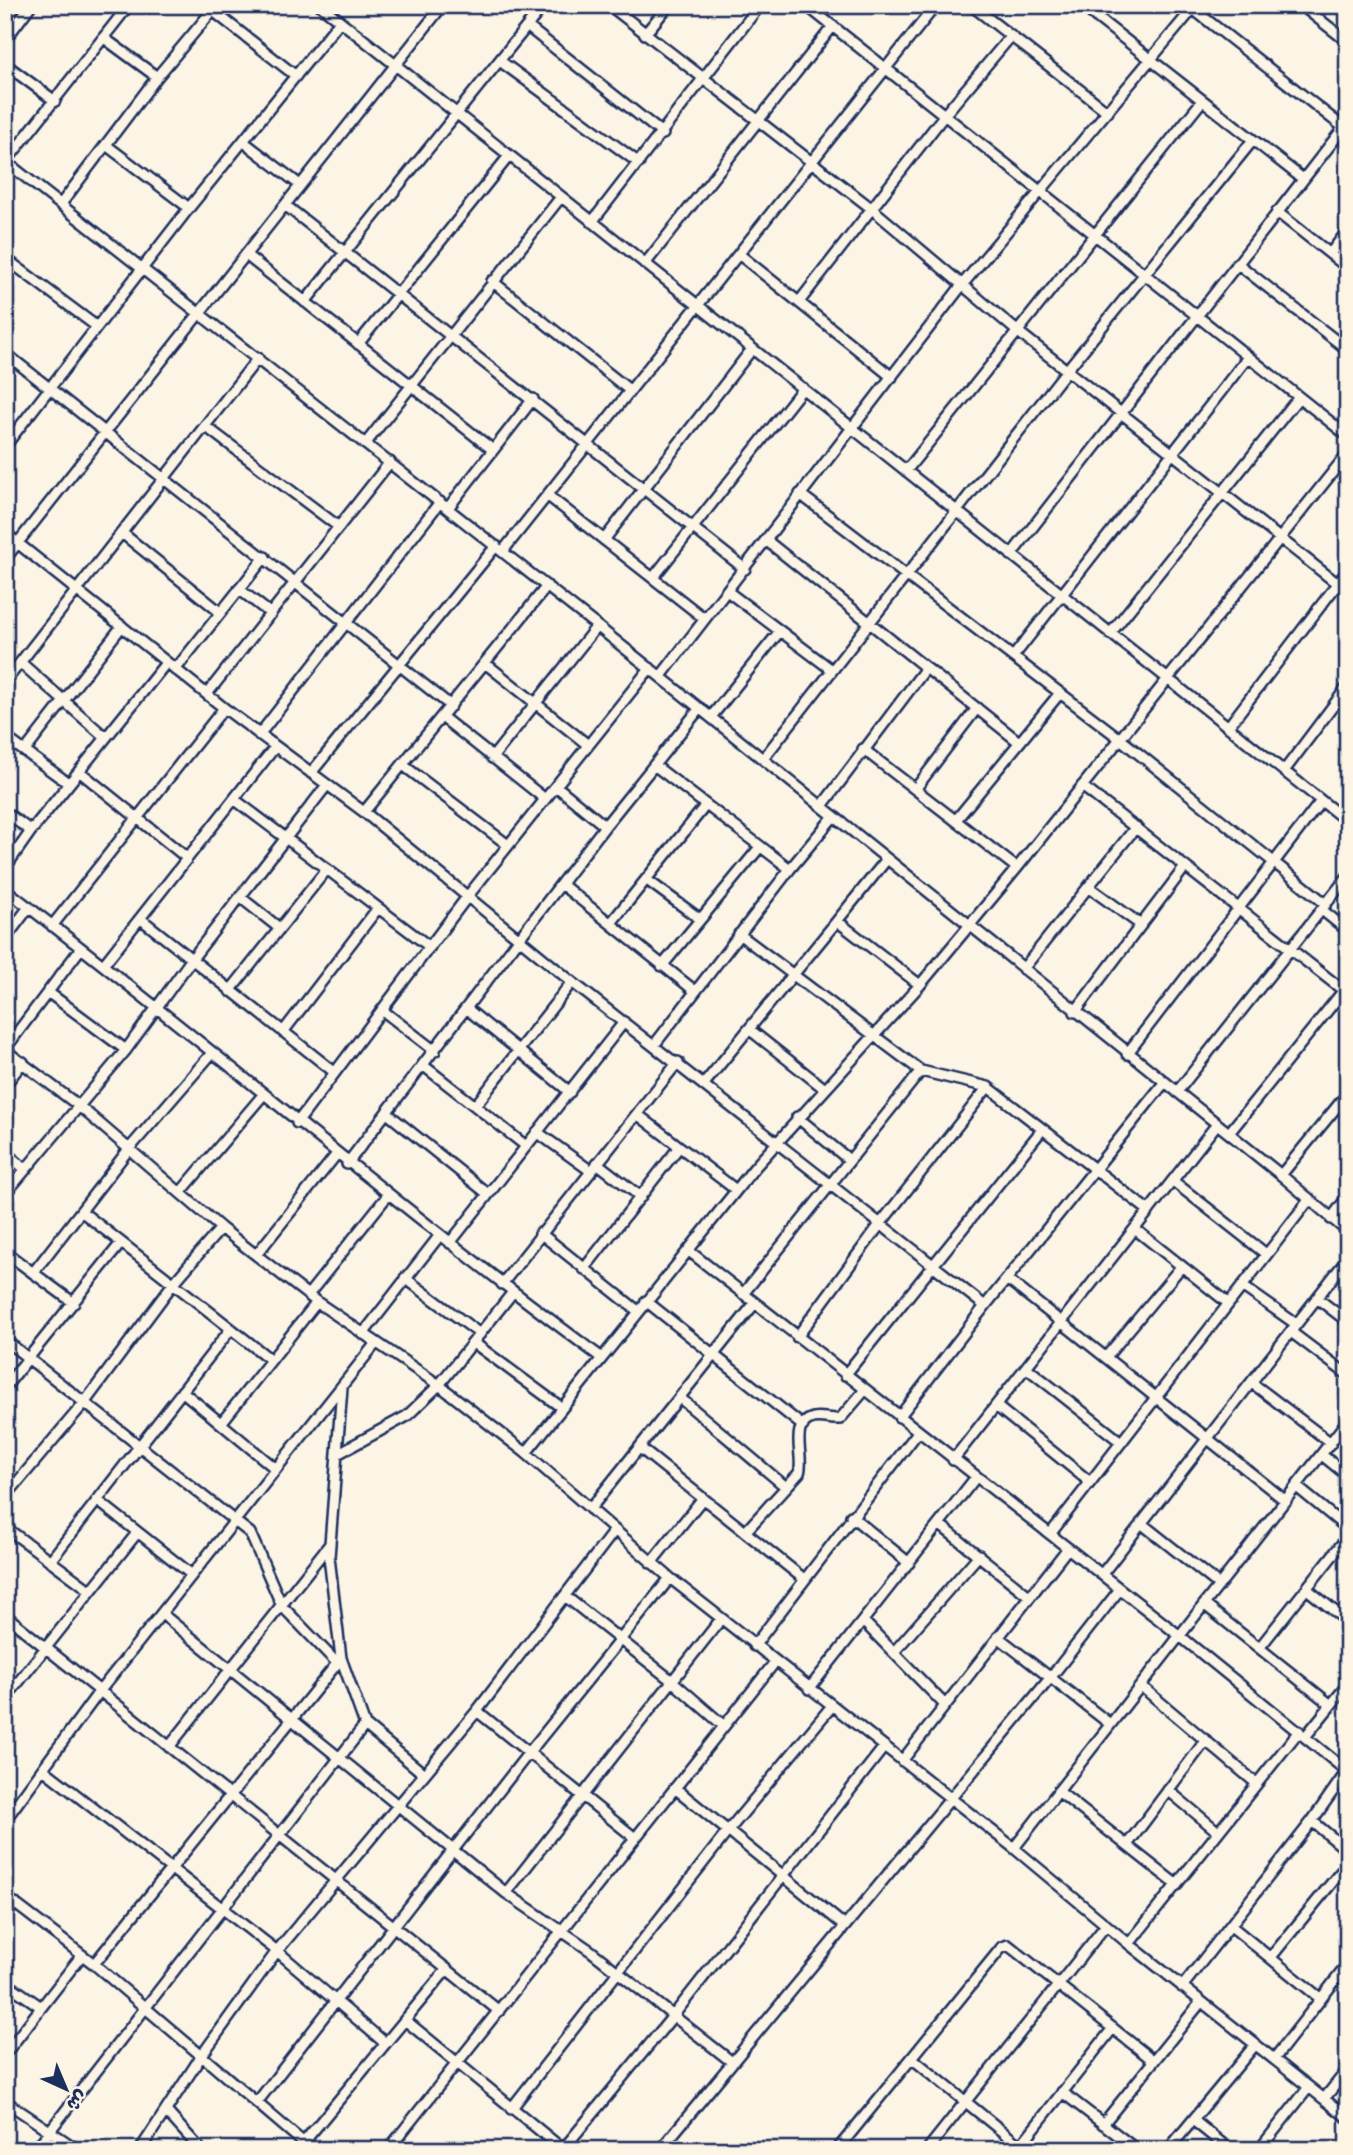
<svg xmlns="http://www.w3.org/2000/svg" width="1353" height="2155" viewBox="0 0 1353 2155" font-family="Mynerve,'Playpen Sans Arabic',sans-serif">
  <rect width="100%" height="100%" fill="#fcf5e5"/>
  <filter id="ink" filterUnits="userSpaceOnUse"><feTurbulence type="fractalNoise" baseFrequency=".0143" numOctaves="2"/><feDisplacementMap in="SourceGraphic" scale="14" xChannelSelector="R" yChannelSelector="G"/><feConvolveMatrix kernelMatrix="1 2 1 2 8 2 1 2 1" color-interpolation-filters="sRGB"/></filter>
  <g filter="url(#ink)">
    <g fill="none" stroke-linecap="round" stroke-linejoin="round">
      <g stroke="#1b2f5e" stroke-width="14">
        <path id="minor" d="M320 5 1348 822
          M609 5 871 208 1017 331 1348 592
          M806 5 1348 436
          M971 5 1108 112
          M1081 5 1303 179
          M1301 5 1348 42
          M1193 9 1343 127
          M212 10 296 76
          M1096 17 1106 5
          M528 27 663 134
          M645 34 669 5
          M104 38 157 77
          M5 40 31 5
          M500 61 639 163
          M5 64 55 101
          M244 142 300 185
          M106 145 189 208
          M5 161 597 626 1281 1175 1348 1232
          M5 163 129 5
          M61 204 157 77 217 5
          M285 205 745 569
          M1277 212 1348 268
          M592 222 760 5
          M1330 254 1348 230
          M246 255 493 450
          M740 255 892 377
          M5 258 96 326
          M645 264 833 26
          M1238 264 1348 350
          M492 281 628 389
          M305 302 544 5
          M799 302 946 113 1011 36
          M358 344 509 156
          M5 353 451 706
          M205 426 339 527
          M366 443 561 197
          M5 446 189 208 340 21
          M906 471 1202 101
          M800 494 1119 738 1326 904
          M547 495 705 619
          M448 508 533 399
          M5 533 224 708 364 812 572 982 985 1306
          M122 533 220 612
          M604 540 752 349
          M767 541 1019 742
          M503 551 936 5
          M1011 555 1348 122
          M5 559 443 5
          M653 578 803 388
          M239 589 271 614
          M727 591 832 670
          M1110 634 1299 397
          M1013 657 1248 357
          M21 663 105 737
          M485 663 588 745
          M175 670 265 557
          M661 676 962 285 1196 5
          M5 682 258 358
          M207 694 390 462
          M442 717 545 799
          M711 717 780 631
          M1228 727 1348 570
          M259 735 440 502
          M5 737 68 783
          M863 749 1017 868
          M25 751 122 626
          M492 758 597 626
          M763 759 1067 370 1253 140
          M403 765 508 845
          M654 765 790 869
          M79 771 187 858
          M1284 771 1348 686
          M311 773 496 546
          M556 786 605 826
          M1082 786 1348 994
          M916 788 977 708
          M234 799 430 947
          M822 806 926 668
          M5 812 31 831
          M364 812 547 586
          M1341 817 1348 808
          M956 820 1060 693
          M5 868 31 831 166 663
          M647 880 700 919
          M561 884 695 991
          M1090 888 1141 925
          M5 889C206 1042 398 1208 602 1358
          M240 897 278 927
          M1322 910 1348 931
          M141 919 333 1071
          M837 921 887 859
          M611 923 705 806
          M52 926 224 708
          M739 934 921 1071 988 1087 1149 1211
          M5 939 29 907
          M104 964 275 747
          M662 966 760 847
          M1023 969 1136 827
          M230 991 327 869
          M49 993 126 1050
          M467 1009 570 1092
          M382 1010 435 1051
          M1075 1012 1185 867
          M749 1029 825 1089
          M283 1032 378 908
          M655 1044 790 869 834 816
          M5 1049 81 948
          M5 1050 79 1106 221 1228 317 1302 439 1385 526 1453 670 1578 1014 1848 1129 1944 1348 2118
          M1127 1054 1321 801
          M424 1066 526 1146
          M704 1084 837 921 920 985
          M5 1085 23 1062
          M1177 1092 1348 876
          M475 1106 572 982
          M387 1113 488 1194
          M637 1114 736 1190
          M797 1117 848 1159
          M297 1123 467 897 650 668
          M537 1132 591 1171
          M1229 1133 1348 985
          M5 1152 25 1169
          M597 1163 641 1197
          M347 1164 605 826 700 708
          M1281 1175 1348 1093
          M1173 1181 1266 1254
          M180 1193 263 1095
          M5 1194 126 1050 191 960 327 785
          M81 1211 271 1360
          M1331 1219 1348 1196
          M1135 1229 1228 1303
          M540 1233 638 1311
          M450 1243 624 1022
          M689 1251 1180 1636 1348 1772
          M5 1252 74 1303
          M256 1255 336 1155
          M584 1269 679 1147
          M33 1273 129 1149 212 1053
          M405 1278 480 1334
          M1007 1279 1286 1501
          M502 1284 678 1062
          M1242 1286 1296 1324
          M743 1294 921 1071
          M308 1295 388 1195
          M1317 1298 1348 1322
          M646 1301 803 1426
          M1291 1332 1348 1375
          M363 1334 440 1235
          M797 1337 881 1223 988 1087
          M5 1340 250 1533 282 1606 337 1663
          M474 1343 562 1408
          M1107 1356 1181 1267
          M1027 1368 1121 1442
          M845 1375 1041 1131
          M1252 1383 1331 1443
          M5 1387 121 1243
          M342 1388 329 1557 341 1658 365 1725 424 1774
          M182 1391 276 1469
          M680 1398 786 1487
          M996 1406 1090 1482
          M899 1417 985 1306 1164 1083
          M222 1422 317 1302
          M640 1448 804 1579
          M339 1453 407 1416 439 1385 513 1292
          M526 1453 755 1167 920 985 1017 868 1348 453
          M1322 1455 1348 1476
          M953 1460 1217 1124
          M1297 1487 1348 1529
          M5 1497 85 1402 172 1285 221 1228
          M97 1500 192 1575
          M590 1509 755 1303
          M851 1516 909 1563
          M1141 1523 1219 1585
          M939 1524 1029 1596
          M5 1527 91 1591
          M746 1531 799 1473C805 1457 788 1425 813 1418 821 1416 832 1420 840 1419L864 1391
          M1051 1533 1309 1200
          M50 1561 230 1330
          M651 1563 703 1498
          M1102 1574 1348 1258
          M1307 1589 1348 1622
          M565 1596 671 1680 724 1726
          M1205 1605 1331 1705
          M162 1614 506 1893 591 1951 732 2062
          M5 1615 499 2011
          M863 1621 944 1704
          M998 1637 1110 1724
          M754 1646 918 1432
          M1260 1647 1348 1536
          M894 1652 979 1555
          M1141 1686 1256 1783
          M809 1689 976 1477
          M5 1699 137 1533
          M477 1711 635 1838
          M1305 1737 1348 1684
          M169 1747 329 1545
          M902 1761 1068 1548
          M43 1769 277 1951 385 2043
          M675 1788 845 1926
          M1168 1790 1217 1831
          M1058 1791 1177 1885
          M5 1820 99 1692 376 1343
          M1312 1821 1348 1851
          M1127 1845 1206 1740
          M1014 1848 1348 1420
          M506 1893 721 1619
          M5 1896 94 1964 312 2150
          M5 1916 15 1903
          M1231 1926 1321 1999
          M1129 1944 1299 1731
          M1271 1957 1348 1863
          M94 1964 339 1661
          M5 1982 41 2007
          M1182 1987 1312 1821 1347 1771
          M405 2020 560 2147H565L673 2016 884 1747
          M5 2054 82 1955
          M913 2059 1025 2150
          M1274 2059 1348 1964
          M1062 2092 1137 2150
          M1324 2099 1348 2069
          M5 2101 78 2150
          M258 2101 527 1755 670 1578
          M511 2109 728 1831 831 1707
          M166 2111 201 2150
          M1193 2120 1230 2150
          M1103 2124 1201 2002
          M304 2142 447 1969
          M35 2150 365 1725
          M140 2150 202 2055 277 1951 477 1711 614 1531
          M388 2150 775 1662
          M660 2150 1051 1677 1120 1589
          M837 2150 1002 1947 1008 1945 1154 2061
          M927 2150 1106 1925
          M1017 2150 1113 2028
          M1168 2150 1255 2045
          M1259 2150 1309 2087"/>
      </g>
      <use href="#minor" stroke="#fcf5e5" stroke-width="9"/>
    </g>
  </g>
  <rect width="1353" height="2155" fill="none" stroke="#fcf5e5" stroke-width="28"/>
  <rect x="14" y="14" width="1325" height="2127" fill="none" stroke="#1b2f5e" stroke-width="2.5" filter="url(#ink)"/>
  <g transform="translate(66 2089) rotate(136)" stroke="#fcf5e5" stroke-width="5" paint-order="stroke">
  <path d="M0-5L12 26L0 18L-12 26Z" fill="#1b2f5e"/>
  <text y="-10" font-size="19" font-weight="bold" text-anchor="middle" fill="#1b2f5e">ش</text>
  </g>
</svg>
